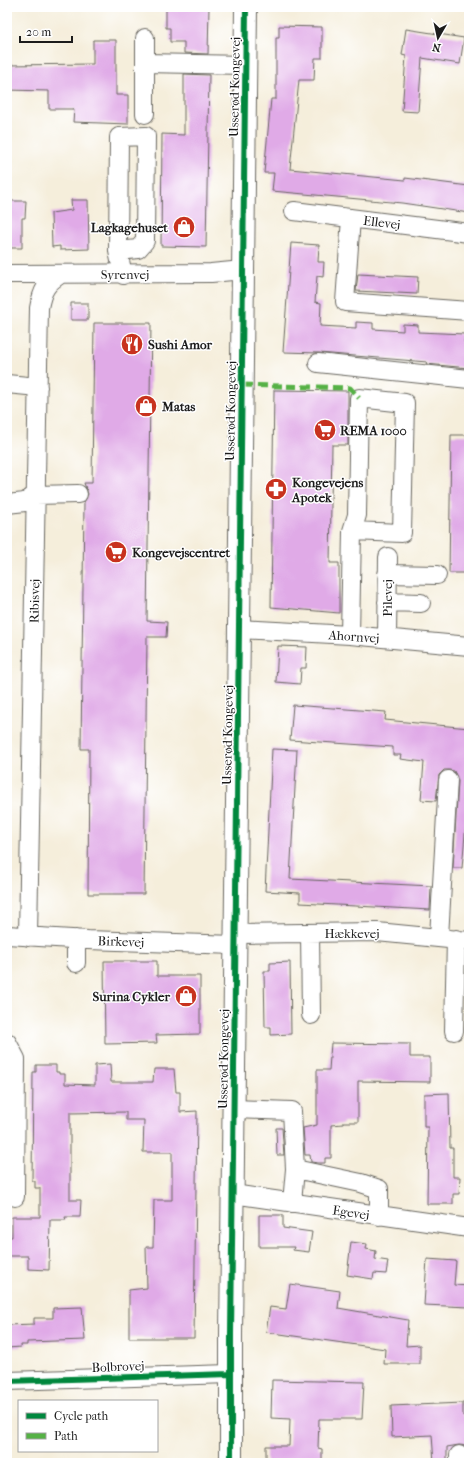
<svg xmlns="http://www.w3.org/2000/svg" width="476" height="1470" viewBox="0 0 476 1470" font-family="'IM FELL French Canon',serif">
  <rect width="100%" height="100%" fill="#fff"/>
  <filter id="ink" filterUnits="userSpaceOnUse"><feTurbulence type="fractalNoise" baseFrequency=".025" numOctaves="2"/><feDisplacementMap in="SourceGraphic" scale="8" xChannelSelector="R" yChannelSelector="G"/><feConvolveMatrix kernelMatrix="1 2 1 2 8 2 1 2 1" color-interpolation-filters="sRGB"/></filter>
  <filter id="wash" filterUnits="userSpaceOnUse"><feTurbulence type="fractalNoise" baseFrequency=".012" numOctaves="4" result="noise"/><feDisplacementMap in="SourceGraphic" scale="16" xChannelSelector="R" yChannelSelector="G"/><feGaussianBlur stdDeviation="0.9" result="paint"/><feColorMatrix in="noise" values="0 0 0 0 0 0 0 0 0 0 0 0 0 0 0 0 0 1.4 0 .05"/><feComposite in="paint" operator="in"/></filter>
  <g filter="url(#wash)">
    <rect width="100%" height="100%" fill="#f5eedb"/>
    <g id="blocks">
      <path fill="#e0aae7" d="M166 7H209L208 54 184 53V42H170V28H166Z
        M279 26 322 27V58H315L314 80H299L290 169 405 180V178L469 186V213L402 203 272 191 274 173H264L271 99H276V38H279Z
        M406 29 464 38 460 64 422 58 418 112 402 111 406 56 402 55Z
        M93 40H116V95H128V124L73 122 74 109H49V91L7 90V65L93 64Z
        M184 74 209 75 206 247 161 246 162 134 184 135Z
        M71 200H88L89 249 60 250V246L52 247 51 213 72 210Z
        M7 201H26L25 218H22V248H7Z
        M291 243 319 245 318 262H324L323 277 317 276 315 302 321 303 320 326 356 328V322L373 323V329L403 331V324L418 325V332L465 334 464 342H469V368L426 364 427 362 319 353 283 352Z
        M358 274 418 277 417 294 356 291Z
        M71 303H88V320H71Z
        M94 323H151L147 621 167 622 166 637H147L144 894H88L89 749H81L84 502 88 494 84 483H92Z
        M274 390 348 391V445H332L330 563H339V613L271 607Z
        M451 435H469V573H449Z
        M278 646 307 647 306 668H301L300 684 276 682Z
        M293 705 386 712 385 720 469 728V789L462 868H453L458 781 454 771 449 770H444L439 775 436 801 421 800 424 762 400 759 401 755H393V747L290 740Z
        M272 749 297 750 290 879 431 886 430 910 300 903V893L265 891Z
        M104 961H157V976H200V1034L156 1035 157 1043 105 1044Z
        M290 962 291 1034 271 1035V1027H265L264 971H270V963Z
        M331 1043 410 1044V1057H430V1082L358 1081V1122H343V1124L331 1125V1158H325V1163H318L311 1162 310 1155H305L303 1128 317 1125V1070H329Z
        M110 1064 111 1082H153L154 1069H174L176 1092H180V1112L197 1111 194 1338H129V1290L147 1288 146 1247H153L154 1200H172V1152H143L144 1120H126V1112L70 1113V1200H81L80 1217H65L66 1220H50L49 1270 28 1269V1256H7V1237H12V1217H40V1188H35V1181H32L33 1072H36V1065H56V1072H59V1074H65V1084L95 1085V1065Z
        M449 1093 450 1148H453V1177H460L459 1194H453V1204H427L428 1127H424V1094Z
        M276 1128H282L284 1155H277Z
        M259 1215H283V1228L312 1232 309 1252 293 1250 294 1247H259Z
        M351 1242 367 1244 366 1249 376 1251 375 1259 388 1261 386 1274 374 1273 373 1279 347 1275Z
        M427 1259 456 1261 454 1285 469 1286V1307L424 1305Z
        M290 1284 340 1291 338 1308 408 1320 406 1346 420 1345V1364H384L385 1349 266 1332 270 1307 286 1309Z
        M82 1307 85 1340 27 1342V1345H21V1347L7 1348V1325L34 1324V1318H53V1308Z
        M272 1380 364 1382 362 1419H319L318 1448 322 1449V1463H266V1446H289L290 1419 271 1418Z
        M463 1403V1416H469V1446L459 1445 447 1447V1463H434L432 1435 392 1437 391 1406Z"/>
    </g>
  </g>
  <g filter="url(#ink)">
    <use href="#blocks" fill-opacity="0" stroke="#68665f" stroke-width="1"/>
    <g fill="none" stroke-linecap="round" stroke-linejoin="round">
      <g stroke="#68665f" stroke-width="20">
        <path id="minor" d="M145 38V114
          M145 63 245 65
          M294 211 469 233
          M351 218 345 302 469 311
          M118 251 138 249 145 241 146 136 119 137 118 251 123 275
          M7 274 211 273 243 270
          M318 363 469 379
          M7 384 38 387
          M7 504 25 502 35 495 78 494
          M387 574 437 575
          M387 602 421 603
          M239 629 350 635 469 646
          M350 635 352 531 357 515 359 398 405 403 402 533 352 531
          M387 638 388 557
          M310 933 311 1015
          M235 934 377 932 469 941
          M7 935 88 940 235 945
          M28 937 39 308C42 291 46 283 61 274
          M439 937 448 780
          M76 963V939
          M454 1031 456 939
          M7 1042 16 1059 15 1197
          M233 1109 292 1111 295 1169 361 1183 379 1189V1216
          M233 1194 469 1228
          M292 1203 295 1169
          M7 1381 230 1374
          M459 1455V1463"/>
      </g>
      <g stroke="#68665f" stroke-width="24">
        <path id="major" d="M231 1463V1334L246 7"/>
      </g>
      <use href="#minor" stroke="#fff" stroke-width="18"/>
      <use href="#major" stroke="#fff" stroke-width="22"/>
      <path stroke="#55b145" stroke-width="5" stroke-dasharray="10 5" stroke-linecap="butt" d="M242 385 350 388 359 398"/>
      <g stroke="#fff" stroke-width="8">
        <path id="cycleway" d="M7 1381 230 1374
          M231 1463V1334L246 7"/>
      </g>
      <use href="#cycleway" stroke="#00873e" stroke-width="6"/>
    </g>
  </g>
  <defs>
    <g id="shop-disc" transform="scale(1.15)"><circle r="9.5" fill="#c8321e" stroke="#fff"/><path d="M-5-2.5h2.3a2.7 3.5 0 0 1 5.4 0H5L5.5 6h-11ZM-1.5-2.5h3a1.5 2.3 0 0 0-3 0Z" fill="#fff"/></g>
    <g id="restaurant-disc" transform="scale(1.15)"><circle r="9.5" fill="#c8321e" stroke="#fff"/><path d="M-5-6h1v4h1v-4h1v4h1v-4h1v5L-1.5 .5V6h-2V.5L-5-1ZM5-6V6H3V1.5H1.5Q1.5-4 5-6Z" fill="#fff"/></g>
    <g id="supermarket-disc" transform="scale(1.15)"><circle r="9.5" fill="#c8321e" stroke="#fff"/><path d="M-6-5.5h2.5l.6 2H6L4.5 2H-2.5L-4.4-4H-6ZM-1.5 3.2a1.3 1.3 0 1 0 .1 0ZM3 3.2a1.3 1.3 0 1 0 .1 0Z" fill="#fff"/></g>
    <g id="pharmacy-disc" transform="scale(1.15)"><circle r="9.5" fill="#c8321e" stroke="#fff"/><path d="M-2-6h4v4h4v4h-4v4h-4v-4h-4v-4h4Z" fill="#fff"/></g>
  </defs>
  <g fill-rule="evenodd">
    <use href="#shop-disc" x="184" y="227"/>
    <use href="#restaurant-disc" x="132" y="344"/>
    <use href="#shop-disc" x="146" y="406"/>
    <use href="#supermarket-disc" x="325" y="430"/>
    <use href="#pharmacy-disc" x="276" y="489"/>
    <use href="#supermarket-disc" x="116" y="552"/>
    <use href="#shop-disc" x="186" y="996"/>
  </g>
  <g text-anchor="middle" stroke-width="3" stroke-linejoin="round" paint-order="stroke">
    <g font-size="13" fill="#1c1c1c" stroke="#fff">
      <text transform="translate(234 87) rotate(-89)" y="5">Usserød Kongevej</text>
      <text transform="translate(382 222) rotate(7)" y="5">Ellevej</text>
      <text x="125" y="279">Syrenvej</text>
      <text transform="translate(230 411) rotate(-89)" y="5">Usserød Kongevej</text>
      <text transform="translate(387 598) rotate(-90)" y="5">Pilevej</text>
      <text transform="translate(34 601) rotate(-89)" y="5">Ribisvej</text>
      <text transform="translate(354 636) rotate(4)" y="5">Ahornvej</text>
      <text transform="translate(227 735) rotate(-89)" y="5">Usserød Kongevej</text>
      <text x="352" y="938">Hækkevej</text>
      <text transform="translate(121 941) rotate(2)" y="5">Birkevej</text>
      <text transform="translate(223 1059) rotate(-89)" y="5">Usserød Kongevej</text>
      <text transform="translate(351 1212) rotate(8)" y="5">Egevej</text>
      <text transform="translate(118 1366) rotate(-2)" y="5">Bolbrovej</text>
    </g>
    <g font-size="13" font-weight="bold" fill="#1c1c1c" stroke="#fff" text-anchor="start">
      <text x="168" y="232" text-anchor="end">Lagkagehuset</text>
      <text x="148" y="349">Sushi Amor</text>
      <text x="162" y="411">Matas</text>
      <text x="340" y="435">REMA 1000</text>
      <text x="292" y="487">Kongevejens<tspan x="292" dy="15">Apotek</tspan></text>
      <text x="132" y="557">Kongevejscentret</text>
      <text x="170" y="1001" text-anchor="end">Surina Cykler</text>
    </g>
  </g>
  <rect width="476" height="1470" fill="none" stroke="#fff" stroke-width="24"/>
  <rect x="18" y="1400" width="140" height="52" fill="#ffffff" stroke="#a4a4a4"/>
  <rect x="26" y="1413" width="20" height="6" fill="#00873e" stroke="#a4a4a4"/>
  <text x="54" y="1420" font-size="12" fill="#1c1c1c">Cycle path</text>
  <rect x="26" y="1433" width="20" height="6" fill="#55b145" stroke="#a4a4a4"/>
  <text x="54" y="1440" font-size="12" fill="#1c1c1c">Path</text>
  <g transform="translate(438 38) rotate(189)" stroke="#ffffff" stroke-width="3" paint-order="stroke">
  <path d="M0-3L7 15L0 10L-7 15Z" fill="#1c1c1c"/>
  <text y="-6" font-size="11" font-weight="bold" text-anchor="middle" fill="#1c1c1c">N</text>
  </g>
  <path d="M20 36v6h52v-6" fill="none" stroke="#1c1c1c" stroke-width="2"/>
  <text x="26" y="36" font-size="12" fill="#1c1c1c" stroke="#ffffff" stroke-width="3" paint-order="stroke">20 m</text>
</svg>
